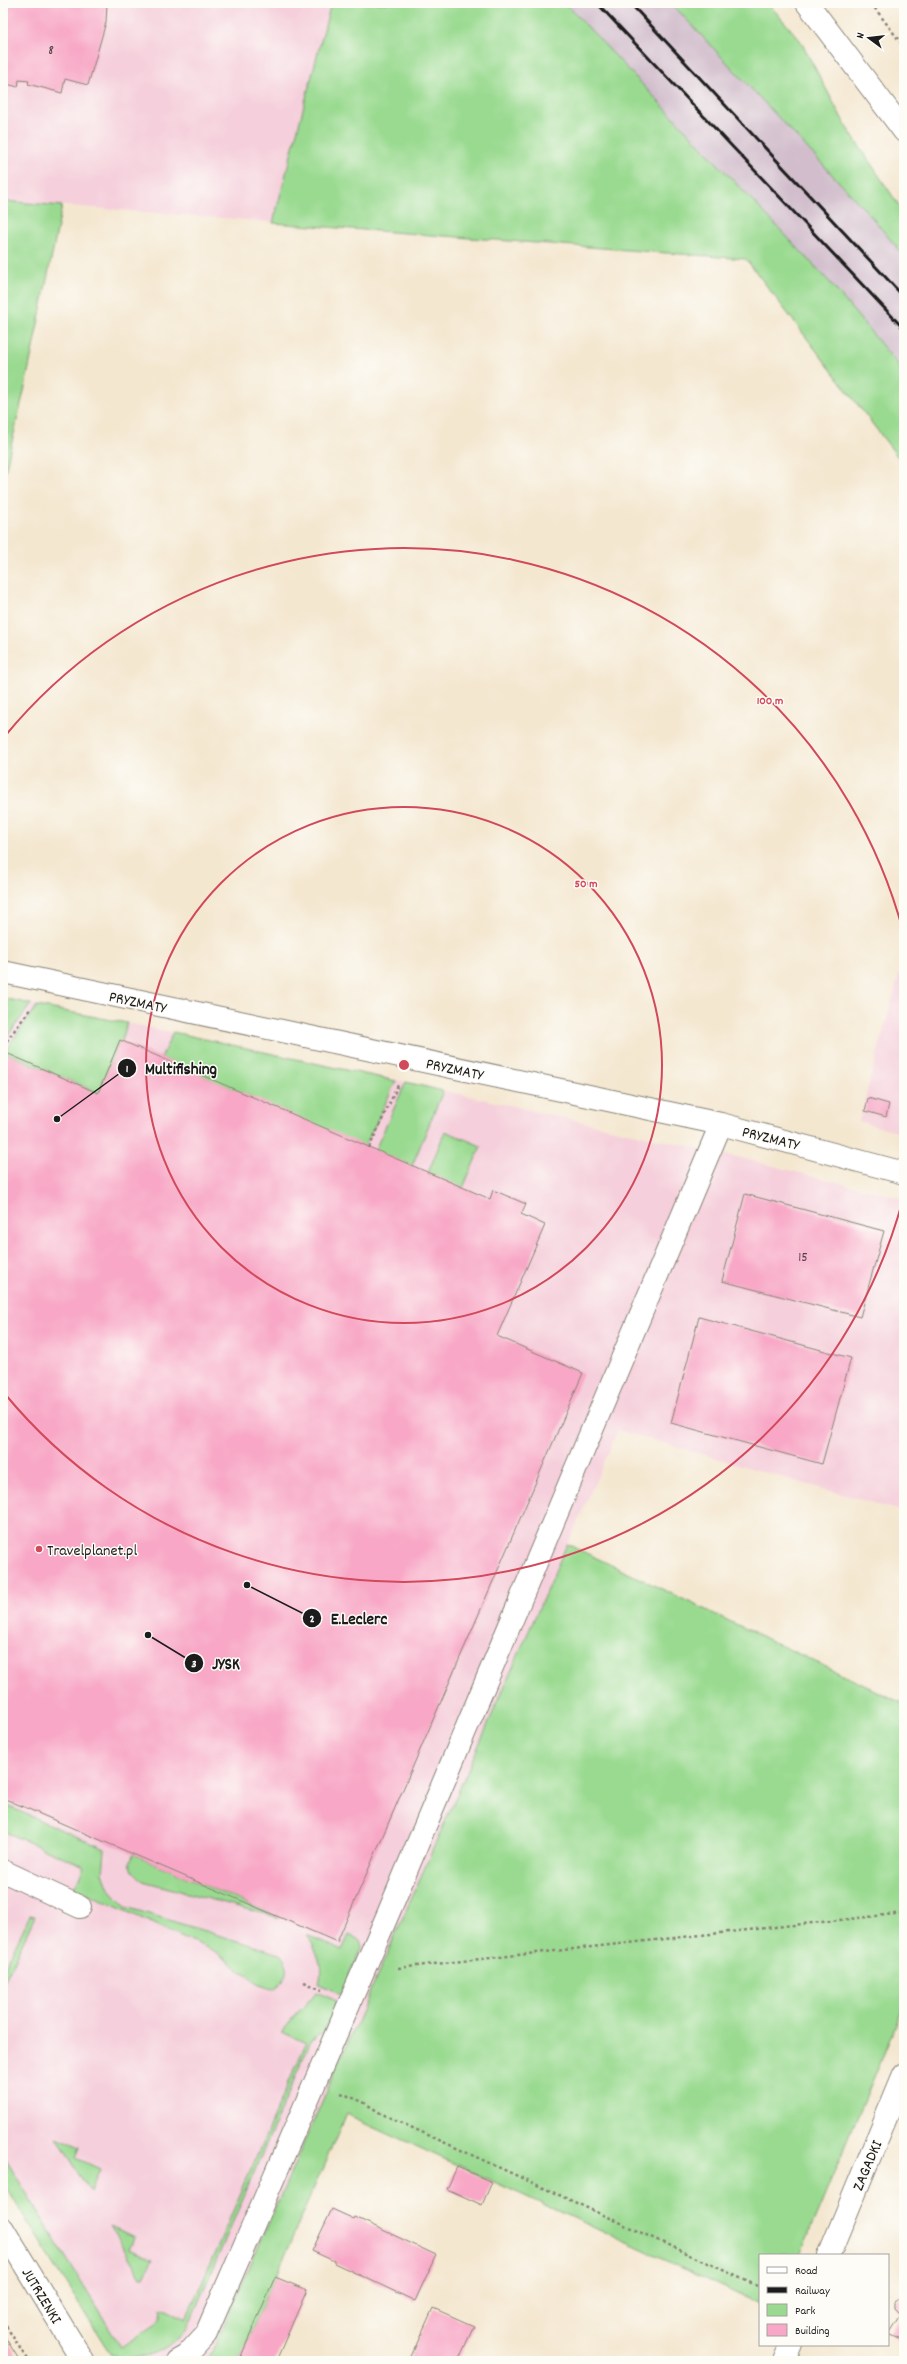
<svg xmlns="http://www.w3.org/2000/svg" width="907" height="2364" viewBox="0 0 907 2364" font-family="Dekko,sans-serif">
  <rect width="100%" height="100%" fill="#fdfcf7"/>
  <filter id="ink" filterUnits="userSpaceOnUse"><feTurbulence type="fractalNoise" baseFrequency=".025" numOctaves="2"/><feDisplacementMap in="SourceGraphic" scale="8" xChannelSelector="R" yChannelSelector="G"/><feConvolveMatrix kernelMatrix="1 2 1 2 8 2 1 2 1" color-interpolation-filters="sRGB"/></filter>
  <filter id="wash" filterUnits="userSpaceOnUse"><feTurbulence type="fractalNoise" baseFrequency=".012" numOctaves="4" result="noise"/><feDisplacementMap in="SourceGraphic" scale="16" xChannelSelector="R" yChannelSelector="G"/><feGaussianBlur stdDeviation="0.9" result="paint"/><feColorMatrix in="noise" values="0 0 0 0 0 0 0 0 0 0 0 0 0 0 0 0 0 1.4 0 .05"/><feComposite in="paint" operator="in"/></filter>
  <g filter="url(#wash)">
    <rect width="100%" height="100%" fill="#f4e7d0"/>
    <path fill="#f5cfdb" d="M3 3H481L746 259 3 201Z
      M904 956V1134L859 1121Z
      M3 998 162 1030 406 1082 737 1157 904 1199V1512L618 1430 212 2352 206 2361H130L118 2359 111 2355 3 2183Z"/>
    <path fill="#d1bdcc" d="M565 3H671L870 215 904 256V372L826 278Z"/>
    <path fill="#9ada90" stroke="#5b7b56" d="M331 3H565L826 278 904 372V465L746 259 273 223Z
      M671 3H768L800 40 847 128 904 213V256L870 215Z
      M3 201 62 206 25 387 3 480Z
      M3 998 31 1004 3 1043Z
      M37 1006 127 1023 122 1041H120L98 1093 4 1052Z
      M173 1032 396 1081 365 1146 161 1058Z
      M406 1082 443 1091 412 1166 375 1150Z
      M445 1131 481 1146 463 1188 428 1173Z
      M567 1544 904 1704V2005L800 2255H760V2304L346 2114 239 2361H206L212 2352Z
      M3 1804 105 1849 103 1873 108 1887 126 1907 280 1954C292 1968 289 1980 273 1989L259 1985 216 1952 75 1888 84 1866 3 1831Z
      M133 1854 280 1918 143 1881 133 1871 130 1863Z
      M30 1915 35 1916 3 1984V1971Z
      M307 1935 342 1950 349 1935 360 1940 362 1946 341 1994 319 1984C324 1965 317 1951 307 1935Z
      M316 1992 337 2001 324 2033 311 2040 186 2331C167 2351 138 2364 111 2355L3 2183V2155L121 2347 157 2323 161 2317 162 2308 186 2319 306 2043 282 2032C291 2017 305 2007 316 1992Z
      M57 2137 80 2147 76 2158 100 2169 90 2192Z
      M110 2226 134 2237 129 2249 153 2259 144 2277H141Z"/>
    <g id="blocks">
      <path fill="#f8a8c6" d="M3 3H107L106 22 88 85 65 79 62 93 28 84 29 81 19 80 18 87 3 83Z
        M120 1040 490 1199 493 1190 526 1204 521 1214 545 1225 497 1336 583 1373 337 1942 3 1798V1055L4 1052 98 1093Z
        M868 1098 889 1104 886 1117 865 1111Z
        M745 1194 884 1231 860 1317 722 1281Z
        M699 1317 851 1358 822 1464 671 1423Z
        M457 2167 492 2182 482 2205 447 2189Z
        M332 2209 354 2219 355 2217 436 2255 415 2301 334 2263V2261L312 2251Z
        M275 2277 307 2290 276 2361H239Z
        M904 2294V2341L889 2334 901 2315 895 2309V2301Z
        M433 2308 474 2326 458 2361H409Z
        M3 2334 20 2361H3Z"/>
    </g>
  </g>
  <g filter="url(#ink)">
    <use href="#blocks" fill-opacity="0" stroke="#888276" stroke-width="1"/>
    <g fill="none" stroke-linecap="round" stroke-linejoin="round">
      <g stroke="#888276" stroke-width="24">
        <path id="minor" d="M807 3 904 131
          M3 972 721 1124 904 1173
          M3 1871 80 1907
          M3 2229 83 2361
          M829 2255 904 2074
          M177 2361 186 2356 206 2334 388 1914 721 1124
          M784 2361 791 2345"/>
      </g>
      <path stroke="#888276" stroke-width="2.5" stroke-dasharray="3 3" stroke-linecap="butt" d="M871 3 904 47
        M3 1046 31 1008
        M369 1148 398 1085
        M398 1968 904 1913
        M304 1982 322 1990
        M341 2093 363 2102 382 2114 760 2287
        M3 2321 28 2361"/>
      <use href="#minor" stroke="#fff" stroke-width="22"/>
      <path stroke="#1c1c1c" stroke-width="3" d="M597 3 904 329
        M630 3 904 297"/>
    </g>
  </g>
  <g fill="none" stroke="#d1495b" stroke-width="2">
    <circle cx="404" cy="1065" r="258"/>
    <path d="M903 1199A517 517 0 0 1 5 1394M5 736A517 517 0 0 1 903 931"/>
  </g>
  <circle fill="#d1495b" stroke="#fdfcf7" stroke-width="1.5" cx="39" cy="1549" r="4"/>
  <g text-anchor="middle" stroke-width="3" stroke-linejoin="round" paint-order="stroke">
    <g font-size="14" fill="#533f46">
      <text x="51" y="54">8</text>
      <text x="803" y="1261">15</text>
    </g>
    <g font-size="16" fill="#1c1c1c" stroke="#fdfcf7">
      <text transform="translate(138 1001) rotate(12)" y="6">PRYZMATY</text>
      <text transform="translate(455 1068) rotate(12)" y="6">PRYZMATY</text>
      <text transform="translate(771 1137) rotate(14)" y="6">PRYZMATY</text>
      <text transform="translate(866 2165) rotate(-67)" y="6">ZAGADKI</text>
      <text transform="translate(43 2295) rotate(59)" y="6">JUTRZENKI</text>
    </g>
    <g font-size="16" fill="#1c1c1c" stroke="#fdfcf7" text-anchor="start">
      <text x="47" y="1555">Travelplanet.pl</text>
    </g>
  </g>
  <circle cx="404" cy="1065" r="6" fill="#d1495b" stroke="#fdfcf7" stroke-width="2"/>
  <g font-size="12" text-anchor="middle" font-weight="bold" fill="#d1495b" stroke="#fdfcf7" stroke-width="3" stroke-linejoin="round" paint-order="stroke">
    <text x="770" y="704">100 m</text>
    <text x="586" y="887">50 m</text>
  </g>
  <path fill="none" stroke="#1c1c1c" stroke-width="1.5" d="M57 1119L127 1068M247 1585L312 1618M148 1635L194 1663"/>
  <g fill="#1c1c1c" stroke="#fdfcf7" stroke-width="1.5">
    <circle cx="57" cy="1119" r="4"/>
    <circle cx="247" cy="1585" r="4"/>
    <circle cx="148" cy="1635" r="4"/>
    <circle cx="127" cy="1068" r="10"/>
    <circle cx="312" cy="1618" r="10"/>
    <circle cx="194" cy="1663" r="10"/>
  </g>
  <g font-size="12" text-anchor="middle" font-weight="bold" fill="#fff">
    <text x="127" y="1072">1</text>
    <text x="312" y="1622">2</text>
    <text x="194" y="1667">3</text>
  </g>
  <g font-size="17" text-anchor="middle" font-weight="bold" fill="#1c1c1c" stroke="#fdfcf7" stroke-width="3" stroke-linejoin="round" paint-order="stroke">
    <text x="181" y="1074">Multifishing</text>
    <text x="359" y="1624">E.Leclerc</text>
    <text x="226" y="1669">JYSK</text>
  </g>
  <rect width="907" height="2364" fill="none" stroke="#fdfcf7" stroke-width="16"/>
  <rect x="759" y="2254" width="130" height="92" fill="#fdfcf7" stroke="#a3a29f"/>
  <rect x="767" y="2267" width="20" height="6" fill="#ffffff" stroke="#a3a29f"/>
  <text x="795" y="2274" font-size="12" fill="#1c1c1c">Road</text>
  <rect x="767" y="2287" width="20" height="6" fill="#1c1c1c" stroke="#a3a29f"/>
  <text x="795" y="2294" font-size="12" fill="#1c1c1c">Railway</text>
  <rect x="767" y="2304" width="20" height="12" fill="#9ada90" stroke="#a3a29f"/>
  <text x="795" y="2314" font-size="12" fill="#1c1c1c">Park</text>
  <rect x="767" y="2324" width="20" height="12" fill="#f8a8c6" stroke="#a3a29f"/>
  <text x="795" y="2334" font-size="12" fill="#1c1c1c">Building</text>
  <g transform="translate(869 38) rotate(285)" stroke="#fdfcf7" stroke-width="3" paint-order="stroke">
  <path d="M0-3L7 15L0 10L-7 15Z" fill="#1c1c1c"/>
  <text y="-6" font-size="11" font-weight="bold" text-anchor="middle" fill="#1c1c1c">N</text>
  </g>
</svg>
